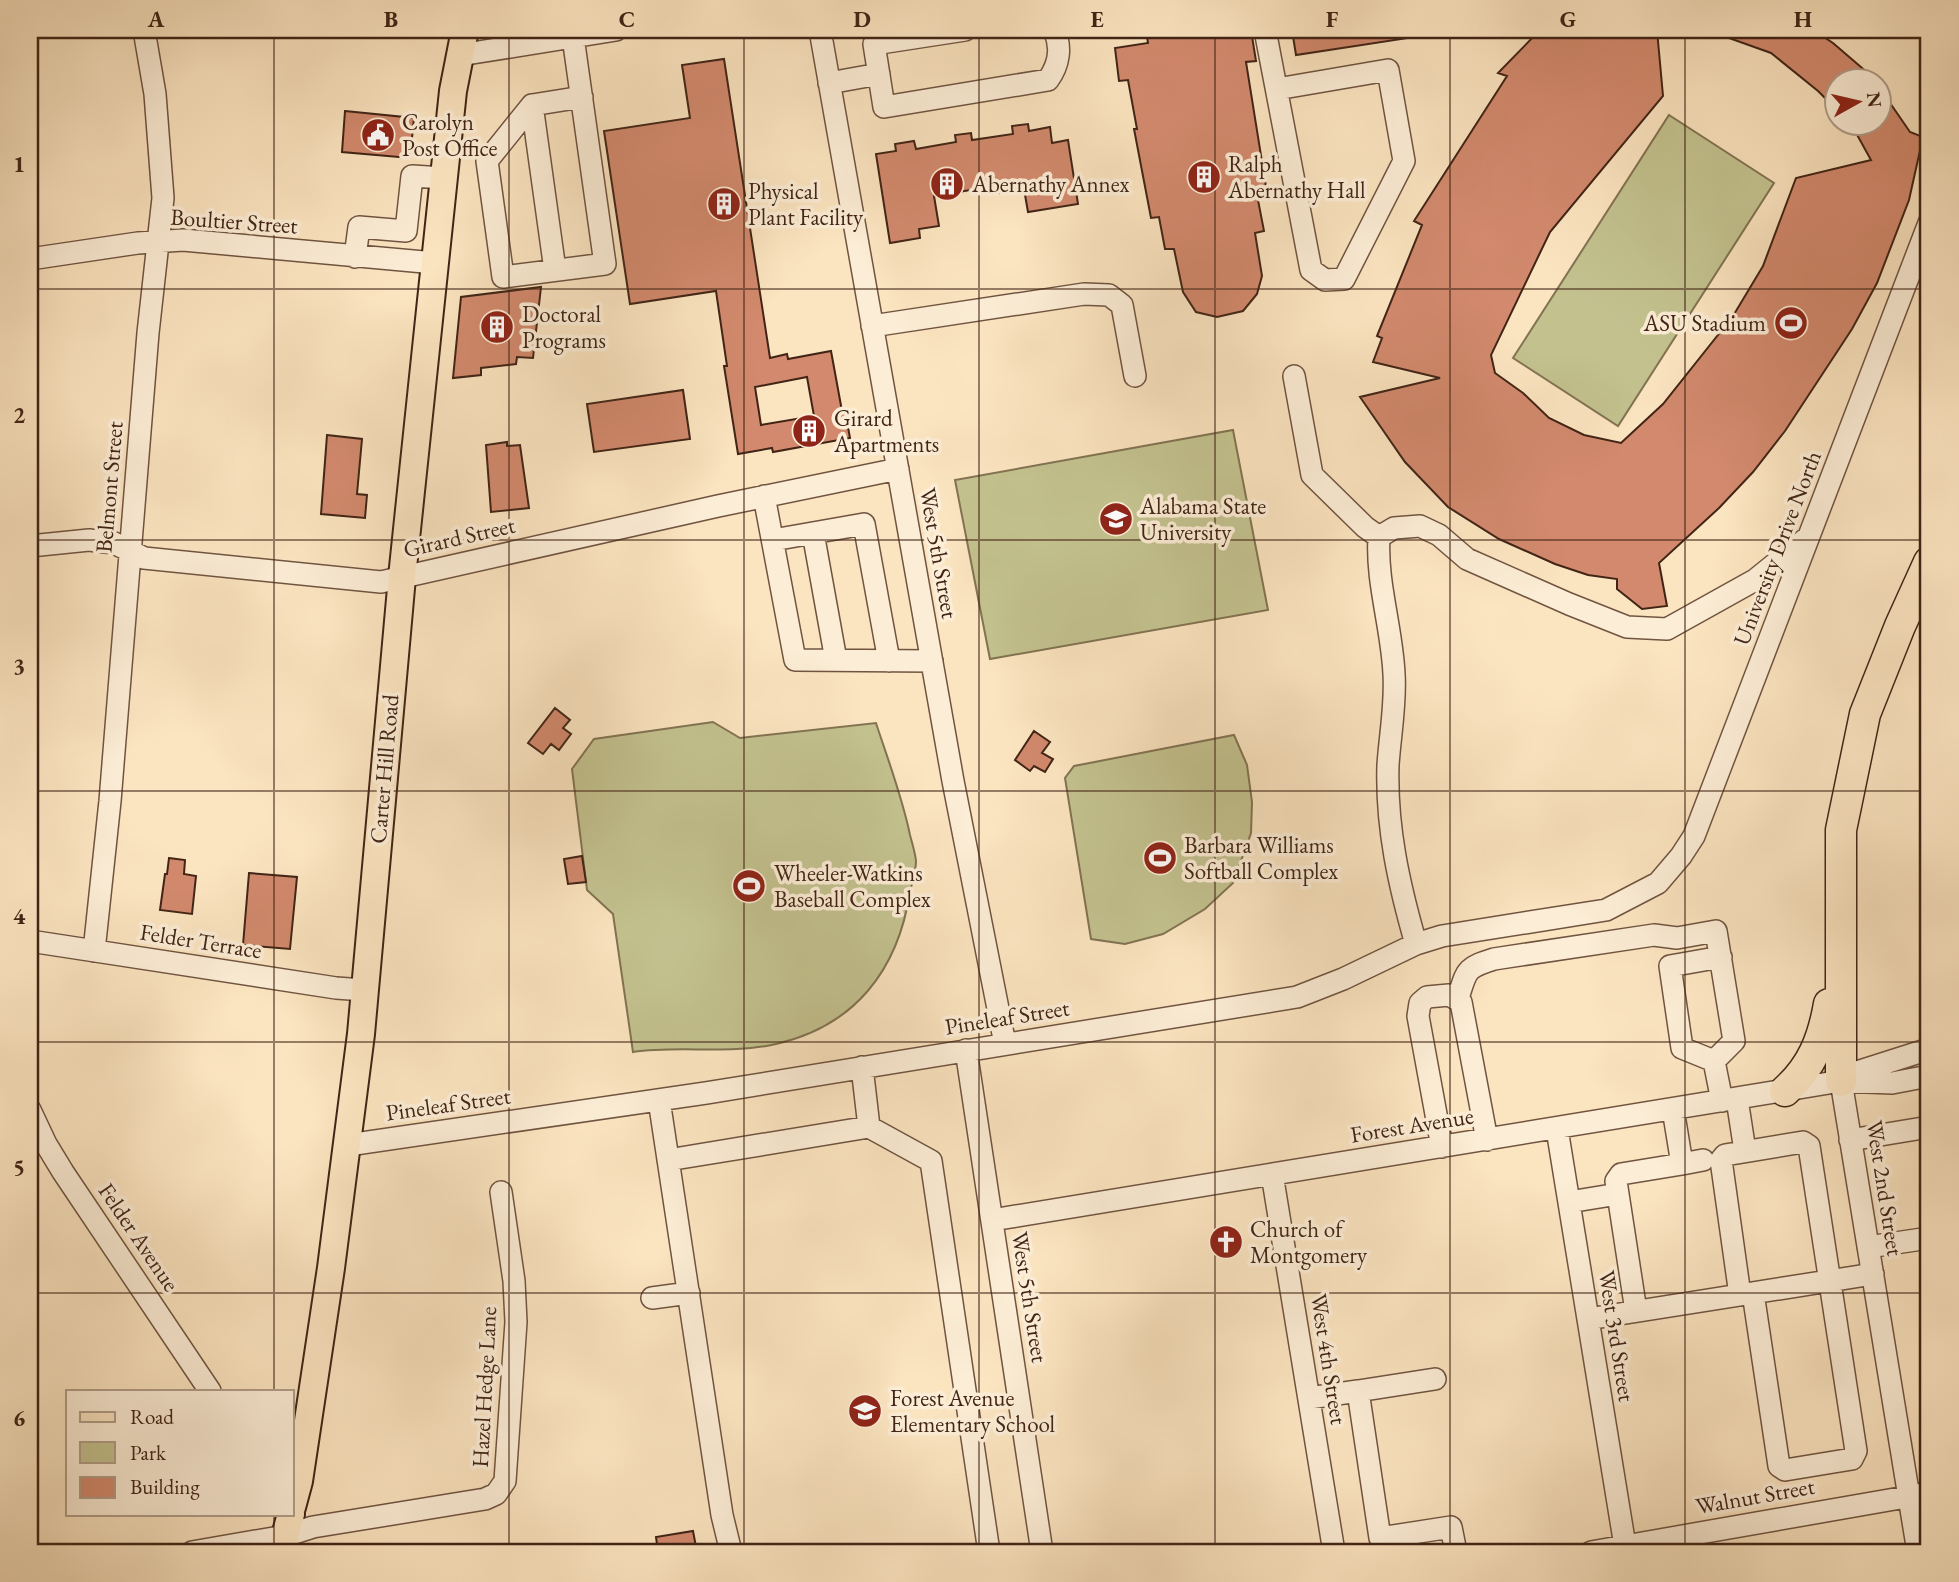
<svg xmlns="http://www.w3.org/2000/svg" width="1959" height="1582" viewBox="0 0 1959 1582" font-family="'EB Garamond',serif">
  <rect width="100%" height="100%" fill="#fbe4c0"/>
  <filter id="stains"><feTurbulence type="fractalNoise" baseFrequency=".00286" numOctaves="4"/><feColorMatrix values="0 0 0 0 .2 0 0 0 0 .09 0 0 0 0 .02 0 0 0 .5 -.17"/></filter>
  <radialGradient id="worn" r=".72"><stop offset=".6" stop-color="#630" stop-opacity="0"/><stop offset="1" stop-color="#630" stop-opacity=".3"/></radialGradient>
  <path fill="#c3c28f" stroke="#827352" stroke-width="2" d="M1669 115 1774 183 1618 426 1513 358Z
    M1233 430 1268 610 990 659 955 480Z
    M713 722 740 738 876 723C888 760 902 796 910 835 912 843 915 852 916 861 916 871 912 882 910 892 898 970 855 1026 776 1044 729 1055 680 1045 633 1052L613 914 587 890 572 769 594 739Z
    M1234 735 1247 765 1252 802 1251 833 1233 883 1205 909 1163 934 1125 944 1091 939 1065 778 1074 766Z"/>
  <path fill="#d2896d" stroke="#412416" stroke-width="2" fill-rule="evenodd" d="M1146 30H1215V33L1251 30 1256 61 1246 62 1268 199 1258 200 1264 231 1255 233 1262 276 1257 294 1243 311 1217 317 1196 312 1183 292 1174 249H1165L1159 217 1151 218 1134 129H1137L1128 80 1119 81 1115 48 1148 43Z
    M1292 30H1407L1408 38 1296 55Z
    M1540 30H1657L1663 96 1550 232 1491 355 1495 373 1523 393 1549 418 1584 435 1621 443 1663 404 1733 316 1763 266 1796 178 1871 160 1850 122H1879V87L1910 132 1923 137 1909 200 1877 283 1852 329 1785 431 1753 472 1719 508 1659 563 1667 606 1642 609 1617 589V579L1588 575 1555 564 1499 539 1448 507 1405 462 1360 397 1440 378 1373 362 1382 338 1377 336 1422 225 1414 221 1507 76 1498 73Z
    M1713 30H1813L1833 43 1876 80H1837V110L1818 91 1771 53 1712 32Z
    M724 59 770 358 787 354 788 359 831 351 842 411H845L850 438 773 452 772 448 738 454 724 366H727L716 291 630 304 604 131 690 118 682 65ZM807 377 814 416 761 425 755 387Z
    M345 111 414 118 410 158 342 152Z
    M1028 124 1029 131 1050 127 1052 143 1068 140 1078 204 1028 212 1024 189 990 194 989 187 934 196 939 226 919 229 920 238 890 243 876 154 896 151 895 144 914 141 916 149 956 142 955 135 971 133 972 140 1013 134 1012 126Z
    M541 287 533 358 517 357 516 364 481 368V375L453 378 461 297Z
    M683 390 690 439 594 452 587 404Z
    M327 435 362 439 357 494 367 495 365 518 321 514Z
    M507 442V446L520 445 529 508 491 512 486 445Z
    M555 708 570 720 563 728 571 734 559 750 551 744 543 754 528 743Z
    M1034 731 1050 742 1042 753 1053 759 1045 772 1034 766 1030 771 1015 760Z
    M582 856 586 882 568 884 564 859Z
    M169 858 185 860 184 874 196 876 192 914 160 910 165 874H167Z
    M249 873 297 877 290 949 243 945Z
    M693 1531 697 1552H658L656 1537Z"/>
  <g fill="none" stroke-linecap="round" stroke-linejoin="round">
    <g stroke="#705440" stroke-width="24">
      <path id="minor" d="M820 30 953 781 1005 1044
        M965 30 874 44 884 107 1048 80C1059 65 1062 47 1054 30
        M1265 30 1311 270 1325 280 1344 279 1404 161 1388 70 1277 89
        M573 37 605 264 503 277 487 161 532 105 582 97
        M460 55 616 30
        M829 83 879 74
        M532 105 555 270
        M355 257 359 227 406 231 412 176 444 178
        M30 259 138 243 183 240 435 263
        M872 326 1084 294 1109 295 1122 305 1135 376
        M1294 376 1312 475 1365 527 1379 537
        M764 496 795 660 932 661
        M813 533 836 660
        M773 540 864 524 889 661
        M30 546 89 540 114 543 144 558 381 582 718 506 898 469
        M30 941 336 988 364 990
        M1416 944C1399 885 1386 827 1388 765 1390 735 1396 704 1394 674 1392 628 1376 582 1379 537L1394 528 1420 526 1439 535 1467 559 1569 604 1627 627 1667 629 1755 580 1807 538
        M94 951 110 801 148 333 163 198 155 94 144 30
        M1458 998C1467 970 1465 968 1494 959L1654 935 1677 938 1716 931 1734 1041 1714 1061 1722 1101
        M966 1050 1042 1552
        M1714 1061 1682 1048 1670 966 1721 957
        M862 1067 869 1127
        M1846 1079 1857 1072 1929 1049
        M1841 1081 1918 1552
        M1737 1099 1745 1151
        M659 1100 722 1515 731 1552
        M30 1110 46 1144 63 1172 210 1391
        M1557 1129 1626 1552
        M1850 1140 1929 1127
        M348 1145 706 1093 1297 997 1343 979 1416 944 1442 936 1606 910 1658 883 1681 856 1694 836 1929 223
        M1442 1147 1418 1016 1420 1003 1427 997 1449 995 1461 1002 1487 1140
        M668 1160 869 1127 931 1161 989 1552
        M1682 1164 1703 1160
        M1272 1174 1334 1552
        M1569 1202 1618 1194
        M992 1220 1841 1081 1892 1083 1929 1076
        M1868 1247 1929 1238
        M1740 1295 1721 1160 1725 1155 1803 1142 1809 1146 1856 1451 1852 1459 1785 1470 1779 1466 1753 1293
        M652 1298 689 1293
        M1636 1311 1616 1181 1621 1174 1682 1164 1673 1109
        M1588 1319 1873 1274
        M1358 1391 1435 1379
        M1309 1398 1358 1391 1380 1538 1451 1527 1456 1552
        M192 1552 285 1536 313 1527 485 1499 496 1494 505 1481 516 1322 514 1281 501 1192
        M1591 1552 1929 1493"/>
    </g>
    <g stroke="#412416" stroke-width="30">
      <path id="major" d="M292 1507 299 1481 331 1268 361 1034 402 577 453 91 465 30
        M284 1552 285 1536 291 1514"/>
    </g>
    <g stroke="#412416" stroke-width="33">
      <path id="highway" d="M1841 1081V830L1865 714 1900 626 1929 562
        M1785 1091C1812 1067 1823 1039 1829 1004"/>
    </g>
    <use href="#minor" stroke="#fcedd6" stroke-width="21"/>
    <use href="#major" stroke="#fbe4c0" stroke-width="26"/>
    <use href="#highway" stroke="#fbe4c0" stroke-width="30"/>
  </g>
  <path fill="none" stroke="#412416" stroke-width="2" stroke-opacity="0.55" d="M274 30V1391M509 30V1552M744 30V1552M979 30V1552M1215 30V1552M1450 30V1552M1685 30V1552M30 289H1929M30 540H1929M30 791H1929M30 1042H1929M30 1293H1929M274 1514V1552"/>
  <defs>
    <g id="civic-disc" transform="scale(1.75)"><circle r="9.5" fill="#8f2418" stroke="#fcedd6"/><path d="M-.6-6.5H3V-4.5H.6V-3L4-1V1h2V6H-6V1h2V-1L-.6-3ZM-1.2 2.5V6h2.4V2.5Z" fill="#fff"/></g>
    <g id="building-disc" transform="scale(1.75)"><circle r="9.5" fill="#8f2418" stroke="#fcedd6"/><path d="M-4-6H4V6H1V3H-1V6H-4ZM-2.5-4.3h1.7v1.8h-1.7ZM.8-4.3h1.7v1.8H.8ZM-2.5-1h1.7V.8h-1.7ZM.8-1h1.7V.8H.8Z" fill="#fff"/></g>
    <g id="stadium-disc" transform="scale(1.75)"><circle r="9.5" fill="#8f2418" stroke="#fcedd6"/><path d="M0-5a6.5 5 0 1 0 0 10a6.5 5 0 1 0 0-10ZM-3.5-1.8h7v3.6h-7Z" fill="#fff"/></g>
    <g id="university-disc" transform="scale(1.75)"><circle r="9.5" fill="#8f2418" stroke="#fcedd6"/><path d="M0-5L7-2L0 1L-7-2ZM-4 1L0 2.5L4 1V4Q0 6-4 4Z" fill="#fff"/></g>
    <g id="church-disc" transform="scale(1.75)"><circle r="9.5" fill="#8f2418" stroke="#fcedd6"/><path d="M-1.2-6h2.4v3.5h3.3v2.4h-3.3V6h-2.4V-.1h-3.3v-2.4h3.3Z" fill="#fff"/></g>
    <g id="school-disc" transform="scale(1.75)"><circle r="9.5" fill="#8f2418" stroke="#fcedd6"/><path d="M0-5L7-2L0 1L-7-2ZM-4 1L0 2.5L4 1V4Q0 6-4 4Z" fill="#fff"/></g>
  </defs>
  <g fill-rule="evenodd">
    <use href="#civic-disc" x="378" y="135"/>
    <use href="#building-disc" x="1204" y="177"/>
    <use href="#building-disc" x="947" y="184"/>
    <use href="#building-disc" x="724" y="204"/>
    <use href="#stadium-disc" x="1791" y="323"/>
    <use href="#building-disc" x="497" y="327"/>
    <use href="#building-disc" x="809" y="431"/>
    <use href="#university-disc" x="1116" y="519"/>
    <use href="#stadium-disc" x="1160" y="858"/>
    <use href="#stadium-disc" x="749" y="886"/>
    <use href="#church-disc" x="1226" y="1242"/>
    <use href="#school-disc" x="865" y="1411"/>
  </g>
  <g text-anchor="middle" stroke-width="7" stroke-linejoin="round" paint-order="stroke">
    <g font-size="23" fill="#412416" stroke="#fcedd6" text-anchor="start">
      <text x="402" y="130">Carolyn<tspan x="402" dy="26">Post Office</tspan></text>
      <text x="1228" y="172">Ralph<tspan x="1228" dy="26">Abernathy Hall</tspan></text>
      <text x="972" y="192">Abernathy Annex</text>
      <text x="748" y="199">Physical<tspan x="748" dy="26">Plant Facility</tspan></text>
      <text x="522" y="322">Doctoral<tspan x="522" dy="26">Programs</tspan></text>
      <text x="1766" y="331" text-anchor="end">ASU Stadium</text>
      <text x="834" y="426">Girard<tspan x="834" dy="26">Apartments</tspan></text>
      <text x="1140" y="514">Alabama State<tspan x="1140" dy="26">University</tspan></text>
      <text x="1184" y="853">Barbara Williams<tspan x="1184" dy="26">Softball Complex</tspan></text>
      <text x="774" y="881">Wheeler-Watkins<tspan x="774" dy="26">Baseball Complex</tspan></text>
      <text x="1250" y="1237">Church of<tspan x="1250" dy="26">Montgomery</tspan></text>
      <text x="890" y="1406">Forest Avenue<tspan x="890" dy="26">Elementary School</tspan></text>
    </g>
    <g font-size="23" fill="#412416" stroke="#fcedd6">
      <text transform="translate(234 221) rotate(4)" y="8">Boultier Street</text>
      <text transform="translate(109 487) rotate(-85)" y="8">Belmont Street</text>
      <text transform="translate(459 537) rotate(-13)" y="8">Girard Street</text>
      <text transform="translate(1777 548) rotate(-69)" y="8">University Drive North</text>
      <text transform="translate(939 553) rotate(80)" y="8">West 5th Street</text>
      <text transform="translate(384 769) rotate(-85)" y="8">Carter Hill Road</text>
      <text transform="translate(201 941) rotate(9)" y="8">Felder Terrace</text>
      <text transform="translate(1007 1017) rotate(-9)" y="8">Pineleaf Street</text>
      <text transform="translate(448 1104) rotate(-8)" y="8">Pineleaf Street</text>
      <text transform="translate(1412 1125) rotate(-9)" y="8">Forest Avenue</text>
      <text transform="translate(1885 1188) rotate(81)" y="8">West 2nd Street</text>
      <text transform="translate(139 1237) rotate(56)" y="8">Felder Avenue</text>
      <text transform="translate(1030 1297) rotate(81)" y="8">West 5th Street</text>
      <text transform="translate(1617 1336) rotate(81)" y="8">West 3rd Street</text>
      <text transform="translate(1329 1359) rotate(81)" y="8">West 4th Street</text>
      <text transform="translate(484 1387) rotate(-87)" y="8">Hazel Hedge Lane</text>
      <text transform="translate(1755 1496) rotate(-10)" y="8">Walnut Street</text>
    </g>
  </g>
  <rect width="1959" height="1582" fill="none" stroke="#fbe4c0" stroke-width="77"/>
  <rect x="66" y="1390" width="228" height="126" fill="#fcedd6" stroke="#b19d89" stroke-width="2"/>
  <rect x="80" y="1412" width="35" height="10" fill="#fbe4c0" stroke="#b19d89" stroke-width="2"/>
  <text x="130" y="1424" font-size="21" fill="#412416">Road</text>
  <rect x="80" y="1442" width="35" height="21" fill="#c3c28f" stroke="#b19d89" stroke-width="2"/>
  <text x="130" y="1460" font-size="21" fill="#412416">Park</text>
  <rect x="80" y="1477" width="35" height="21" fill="#d2896d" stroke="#b19d89" stroke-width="2"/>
  <text x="130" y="1494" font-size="21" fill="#412416">Building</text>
  <g transform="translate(1858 102) rotate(82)"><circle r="33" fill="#fcedd6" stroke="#b19d89" stroke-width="2"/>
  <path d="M0-5L12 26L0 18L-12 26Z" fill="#8f2418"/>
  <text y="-10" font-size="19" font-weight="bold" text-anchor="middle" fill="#412416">N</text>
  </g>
  <rect x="38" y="38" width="1882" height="1506" fill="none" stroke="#412416" stroke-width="2.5"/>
  <g font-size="23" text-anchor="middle" font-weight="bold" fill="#412416">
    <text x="156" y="27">A</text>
    <text x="391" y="27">B</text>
    <text x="627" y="27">C</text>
    <text x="862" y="27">D</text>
    <text x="1097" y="27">E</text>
    <text x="1332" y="27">F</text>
    <text x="1568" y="27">G</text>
    <text x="1803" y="27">H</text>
    <text x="19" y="172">1</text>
    <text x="19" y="423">2</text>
    <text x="19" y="674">3</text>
    <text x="19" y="924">4</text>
    <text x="19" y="1175">5</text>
    <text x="19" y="1426">6</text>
  </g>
  <rect width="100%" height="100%" filter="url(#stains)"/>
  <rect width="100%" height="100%" fill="url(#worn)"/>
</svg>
